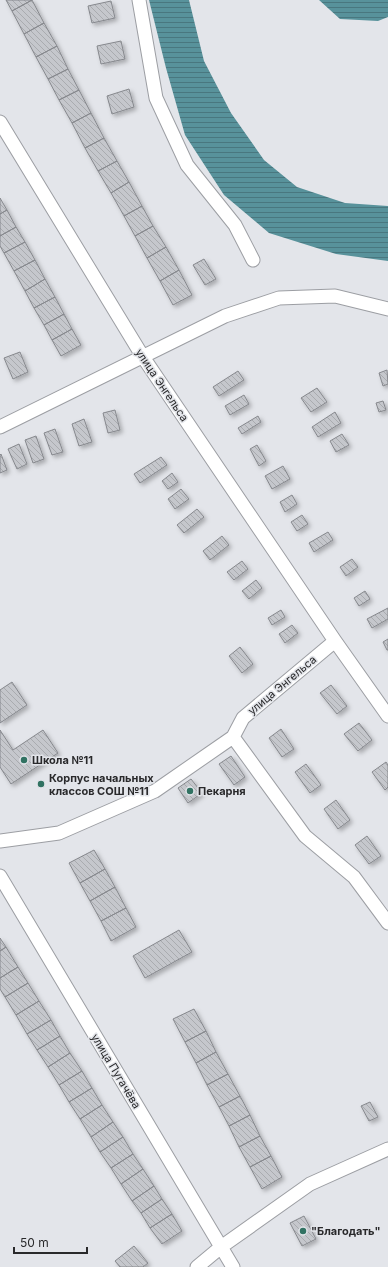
<svg xmlns="http://www.w3.org/2000/svg" width="388" height="1267" viewBox="0 0 388 1267" font-family="Inter,sans-serif">
  <defs>
    <pattern id="water-rules" width="6" height="5" patternUnits="userSpaceOnUse"><rect width="6" height="5" fill="#58929b"/><path d="M0 2.5h6" fill="none" stroke="#49777f"/></pattern>
    <pattern id="building-back-hatch" width="6" height="6" patternUnits="userSpaceOnUse"><rect width="6" height="6" fill="#c5c7cc"/><path d="M-1 5l2 2M0 0l6 6M5-1l2 2" fill="none" stroke="#a9abaf"/></pattern>
    <filter id="shadow"><feDropShadow dx="2.5" dy="2.5" stdDeviation="2" flood-color="#0004"/></filter>
  </defs>
  <rect width="100%" height="100%" fill="#e3e5ea"/>
  <path fill="url(#water-rules)" d="M149 0H189L204 61 231 113 264 160 297 187 345 203 388 206V261L336 254 269 233 224 195 185 135 166 68Z
    M319 0H388V17L378 21 340 19Z"/>
  <path fill="url(#building-back-hatch)" stroke="#86888d" filter="url(#shadow)" d="M6 0H32L12 11Z
    M32 0 44 23 24 34 12 11Z
    M111 1 115 18 92 23 88 6Z
    M44 23 57 46 36 57 24 34Z
    M121 41 125 59 101 64 97 46Z
    M57 46 68 69 48 79 36 57Z
    M68 69 79 90 59 100 48 79Z
    M129 89 134 107 112 114 107 96Z
    M79 90 91 113 72 123 59 100Z
    M91 113 104 138 85 148 72 123Z
    M104 138 117 161 98 171 85 148Z
    M117 161 129 182 111 193 98 171Z
    M129 182 142 206 124 216 111 193Z
    M0 198 7 210 0 214Z
    M142 206 153 226 135 236 124 216Z
    M7 210 16 227 0 236V214Z
    M153 226 166 247 147 258 135 236Z
    M16 227 25 242 4 253 0 246V236Z
    M25 242 35 260 14 271 4 253Z
    M166 247 179 270 160 281 147 258Z
    M204 259 216 279 205 285 193 265Z
    M35 260 45 279 25 291 14 271Z
    M179 270 192 295 173 305 160 281Z
    M45 279 55 297 34 308 25 291Z
    M55 297 64 314 44 325 34 308Z
    M64 314 72 329 52 340 44 325Z
    M72 329 81 345 61 356 52 340Z
    M20 352 28 372 13 379 4 358Z
    M387 370 388 384 383 386 379 373Z
    M238 371 244 380 219 396 213 387Z
    M317 388 327 402 311 412 301 398Z
    M244 395 249 404 230 415 225 406Z
    M383 401 386 410 379 412 376 403Z
    M115 410 120 430 108 433 103 413Z
    M335 412 341 423 318 437 312 427Z
    M258 416 261 422 242 434 238 428Z
    M84 419 92 442 79 446 72 424Z
    M55 429 63 452 52 455 44 433Z
    M342 434 349 445 336 452 330 441Z
    M36 436 44 459 33 463 25 440Z
    M19 444 27 464 17 469 8 449Z
    M257 445 266 461 259 466 250 449Z
    M1 454 7 470 0 473V455Z
    M161 457 167 465 140 483 134 474Z
    M283 466 290 479 272 489 265 476Z
    M172 473 178 482 168 489 162 481Z
    M181 489 189 499 175 509 168 499Z
    M292 495 297 504 285 512 280 502Z
    M197 509 204 517 184 533 177 525Z
    M302 515 308 524 297 531 291 522Z
    M328 532 333 540 314 552 309 543Z
    M222 536 229 545 210 560 203 551Z
    M352 559 358 567 346 576 340 567Z
    M242 561 248 569 234 580 227 572Z
    M256 580 262 588 249 599 242 591Z
    M365 591 370 599 359 606 354 598Z
    M388 608V619L372 628 367 619Z
    M281 610 285 617 272 625 268 618Z
    M292 625 298 633 285 643 279 634Z
    M388 639V650H387L383 642Z
    M240 647 253 664 242 673 229 656Z
    M12 682 27 705 0 723V690Z
    M331 685 347 706 337 714 320 693Z
    M359 723 372 740 358 751 344 734Z
    M281 729 294 749 282 757 269 738Z
    M0 730 13 750 43 730 58 753 11 784 0 767Z
    M231 756 245 777 234 785 219 764Z
    M386 762 388 765V787L385 790 372 772Z
    M306 764 321 785 310 793 295 772Z
    M191 779 202 793 188 803 178 788Z
    M336 800 350 820 338 829 324 809Z
    M367 836 381 856 369 864 355 845Z
    M94 850 105 869 80 883 69 863Z
    M105 869 115 887 90 901 80 883Z
    M115 887 126 908 101 921 90 901Z
    M126 908 136 927 111 941 101 921Z
    M179 930 192 952 145 978 133 956Z
    M0 938 6 947 0 951Z
    M6 947 18 967 0 978V951Z
    M18 967 28 983 5 997 0 989V978Z
    M28 983 39 1001 16 1015 5 997Z
    M39 1001 51 1020 27 1034 16 1015Z
    M194 1009 206 1031 185 1042 173 1019Z
    M51 1020 60 1036 37 1050 27 1034Z
    M206 1031 216 1052 196 1063 185 1042Z
    M60 1036 70 1053 48 1067 37 1050Z
    M216 1052 228 1074 207 1085 196 1063Z
    M70 1053 82 1071 59 1085 48 1067Z
    M82 1071 92 1088 69 1102 59 1085Z
    M228 1074 240 1096 219 1107 207 1085Z
    M92 1088 102 1105 80 1119 69 1102Z
    M240 1096 250 1115 229 1126 219 1107Z
    M370 1102 378 1117 369 1121 361 1106Z
    M102 1105 113 1122 91 1137 80 1119Z
    M250 1115 260 1136 239 1147 229 1126Z
    M113 1122 123 1137 100 1152 91 1137Z
    M260 1136 271 1156 250 1167 239 1147Z
    M123 1137 133 1154 111 1168 100 1152Z
    M133 1154 143 1169 121 1184 111 1168Z
    M271 1156 282 1177 262 1189 250 1167Z
    M143 1169 154 1186 132 1201 121 1184Z
    M154 1186 162 1199 141 1213 132 1201Z
    M162 1199 172 1214 150 1228 141 1213Z
    M172 1214 182 1231 162 1244 150 1228Z
    M304 1216 316 1239 302 1246 290 1223Z
    M134 1246 148 1263 143 1267H120L115 1261Z"/>
  <g fill="none" stroke-linecap="round" stroke-linejoin="round">
    <g stroke="#9c9ea3" stroke-width="15">
      <path id="minor" d="M139 0 156 98 187 165 235 225 253 260
        M0 122 143 357 335 641 388 716
        M0 427 225 316 279 298 335 296 388 309
        M233 737 305 836 354 877 388 923
        M0 841 59 833 155 791 233 737 243 718 335 641
        M0 876 233 1267
        M197 1267 221 1247 310 1184 388 1149"/>
    </g>
    <use href="#minor" stroke="#fff" stroke-width="13"/>
  </g>
  <g fill="#317262" stroke="#e3e5ea" stroke-width="1.5">
    <circle cx="24" cy="760" r="4"/>
    <circle cx="41" cy="784" r="4"/>
    <circle cx="190" cy="791" r="4"/>
    <circle cx="303" cy="1231" r="4"/>
  </g>
  <g text-anchor="middle" stroke-width="3" stroke-linejoin="round" paint-order="stroke">
    <g font-size="11" fill="#29292b" stroke="#e3e5ea">
      <text transform="translate(162 385) rotate(56)" y="4">улица Энгельса</text>
      <text transform="translate(282 685) rotate(-40)" y="4">улица Энгельса</text>
      <text transform="translate(116 1071) rotate(59)" y="4">улица Пугачёва</text>
    </g>
    <g font-size="11" font-weight="bold" fill="#29292b" stroke="#e3e5ea" text-anchor="start">
      <text x="32" y="764">Школа №11</text>
      <text x="49" y="782">Корпус начальных<tspan x="49" dy="13">классов СОШ №11</tspan></text>
      <text x="198" y="795">Пекарня</text>
      <text x="311" y="1235">"Благодать"</text>
    </g>
  </g>
  <path d="M14 1247v6h73v-6" fill="none" stroke="#29292b" stroke-width="2"/>
  <text x="20" y="1247" font-size="12" fill="#29292b" stroke="#e3e5ea" stroke-width="3" paint-order="stroke">50 m</text>
</svg>
